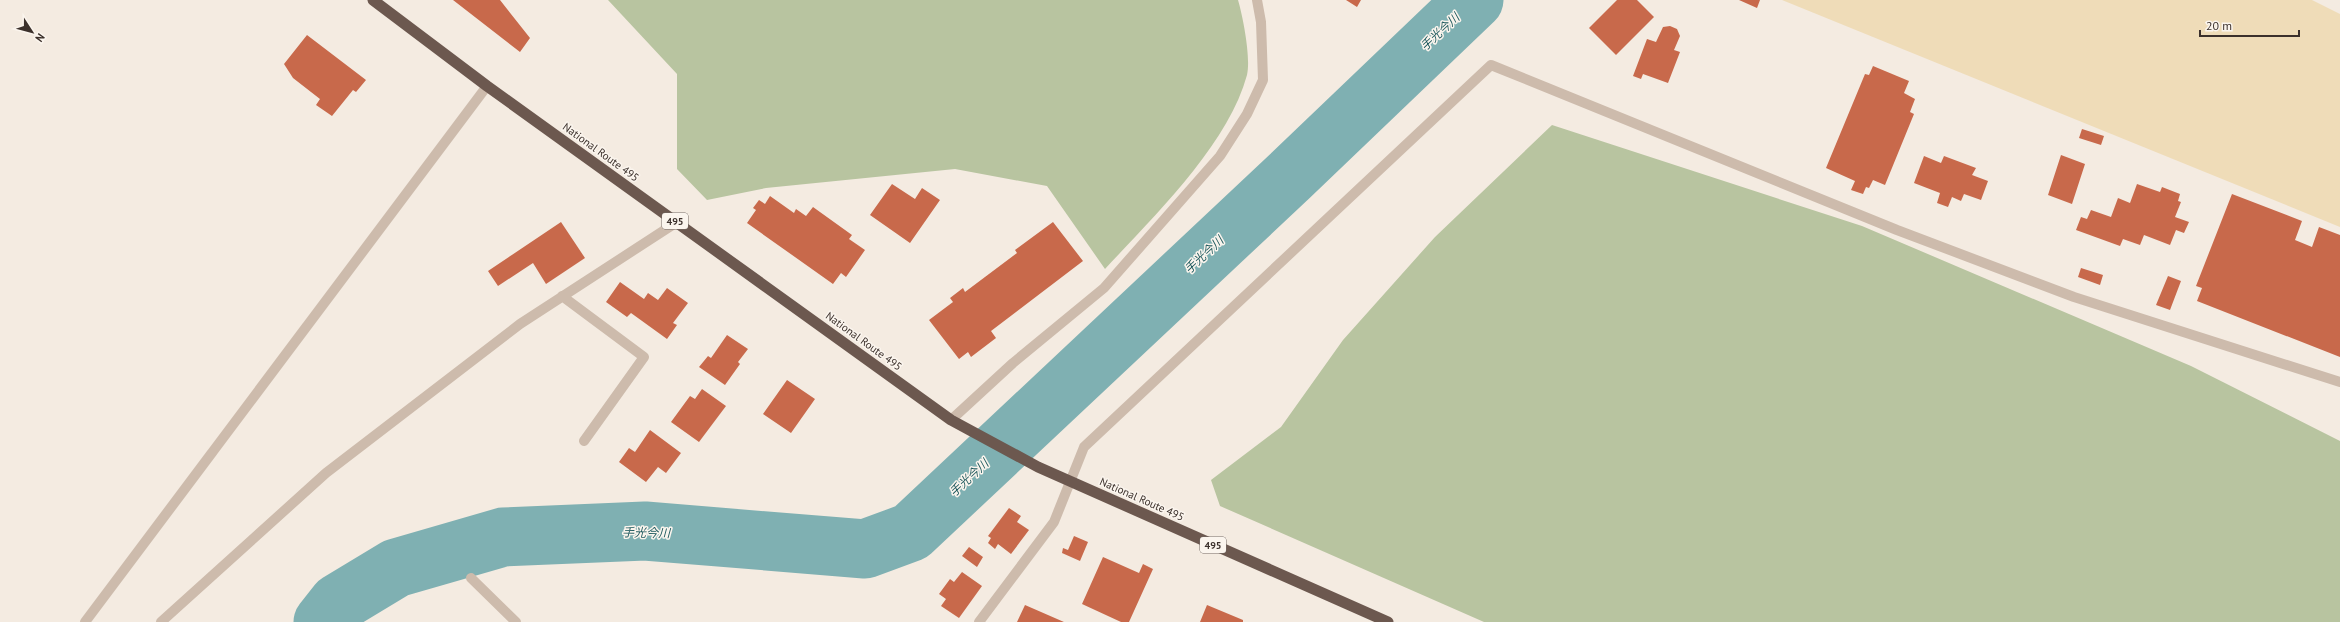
<svg xmlns="http://www.w3.org/2000/svg" width="2340" height="622" viewBox="0 0 2340 622" font-family="'PT Sans','Noto Sans JP',sans-serif">
  <rect width="100%" height="100%" fill="#f4ebe1"/>
  <path fill="#b8c4a0" d="M608 0H1238C1243 17 1251 58 1247 75 1228 145 1154 216 1105 269L1047 186 955 169 766 188 707 200 677 169V74Z
    M1552 125 1862 226 2191 366 2340 441V622H1484L1220 506 1211 480 1281 427 1343 340 1435 237Z"/>
  <path fill="#efdcb8" d="M1782 0H2312L2340 14V227Z"/>
  <g fill="none" stroke-linecap="round" stroke-linejoin="round">
    <path stroke="#7fb0b2" stroke-width="59" d="M323 622 338 603 396 568 503 537 645 531 865 549 911 532 1290 176 1474 0"/>
  </g>
  <path fill="#c8694b" d="M453 0H500L530 38 520 52Z
    M1346 0H1361L1357 7Z
    M1617 0H1637L1654 17 1616 55 1589 28Z
    M1739 0H1760L1757 8Z
    M1670 26 1677 29 1680 36 1674 50 1680 52 1668 83 1643 74 1641 79 1633 76 1647 39 1656 42 1663 27Z
    M307 35 366 80 356 92 353 90 332 116 316 105 320 99 293 78 284 64Z
    M1873 66 1909 81 1904 93 1915 99 1910 112 1914 114 1885 185 1873 180 1869 188 1866 187 1863 194 1851 190 1855 181 1826 168 1865 74 1869 75Z
    M2082 129 2104 136 2101 145 2079 138Z
    M2061 155 2085 164 2072 204 2048 195Z
    M1924 156 1941 163 1944 156 1976 168 1972 175 1988 181 1981 200 1964 194 1961 201 1952 197 1948 207 1937 203 1940 193 1914 183Z
    M892 184 915 199 922 188 940 200 910 243 870 215Z
    M2137 184 2160 192 2162 187 2180 194 2178 201 2181 202 2175 217 2189 222 2184 233 2176 230 2170 245 2144 235 2140 245 2123 239 2120 246 2076 230 2081 217 2087 219 2091 210 2111 217 2118 198 2130 203Z
    M2232 194 2302 221 2295 240 2312 247 2319 227 2340 235V357L2197 301 2202 288 2196 286Z
    M770 196 794 213 796 209 806 216 813 207 852 235 849 239 865 250 846 277 841 273 833 284 747 223 756 210 753 208 759 200 765 204Z
    M561 222 585 258 546 284 533 263 498 286 488 271Z
    M1053 222 1083 261 991 331 996 338 971 357 968 352 959 359 929 320 953 302 950 298 963 288 965 292 1017 253 1015 250Z
    M2081 268 2103 275 2100 285 2078 277Z
    M2168 276 2181 281 2170 310 2156 305Z
    M620 282 644 299 648 293 658 300 667 288 688 303 673 323 677 325 667 339 631 313 627 317 606 302Z
    M727 335 748 349 738 362 740 364 725 385 699 367 708 356 711 358Z
    M787 380 815 399 791 433 763 414Z
    M702 389 726 406 699 442 671 422 690 396 695 399Z
    M650 430 681 453 666 473 658 467 646 482 619 462 629 448 635 452Z
    M1009 508 1021 516 1017 522 1029 530 1011 554 998 544 995 549 988 543 991 538 988 536Z
    M1074 536 1088 542 1080 561 1062 553 1063 548 1068 550Z
    M969 547 983 557 977 567 962 556Z
    M1103 557 1139 573 1143 564 1153 569 1129 622H1121L1082 604Z
    M962 572 982 586 959 618 941 606 946 599 939 594 950 579 954 582Z
    M1025 605 1064 622H1017Z
    M1207 605 1243 620V622H1200Z"/>
  <g fill="none" stroke-linecap="round" stroke-linejoin="round">
    <path stroke="#cdbbac" stroke-width="10" d="M562 296 644 357 584 441
      M951 420 1013 363 1104 288 1220 156 1247 114 1263 80 1261 22 1257 0
      M471 578 516 622
      M161 622 326 473 520 324 677 222
      M979 622 1054 522 1084 447 1491 65 1897 230 2074 297 2340 382"/>
    <path stroke="#cdbbac" stroke-width="10" d="M85 622 487 86"/>
    <path stroke="#6c584f" stroke-width="11" d="M373 0 487 86 951 420 1038 467 1388 622"/>
  </g>
  <g text-anchor="middle" stroke-width="3" stroke-linejoin="round" paint-order="stroke">
    <g fill="#fbf5ee" stroke="#756b66" stroke-width="1">
      <rect x="662" y="213" width="26" height="16" rx="3"/>
      <rect x="1200" y="537" width="26" height="16" rx="3"/>
    </g>
    <g font-size="10" font-weight="bold" fill="#3b302b">
      <text x="675" y="225">495</text>
      <text x="1213" y="549">495</text>
    </g>
    <g font-size="11" fill="#3b302b" stroke="#fbf5ee">
      <text transform="translate(601 152) rotate(36)" y="4">National Route 495</text>
      <text transform="translate(864 341) rotate(36)" y="4">National Route 495</text>
      <text transform="translate(1142 499) rotate(24)" y="4">National Route 495</text>
    </g>
    <g font-size="12" font-style="italic" fill="#1f5a5e" stroke="#fbf5ee">
      <text transform="translate(1440 32) rotate(-43)" y="4">手光今川</text>
      <text transform="translate(1204 255) rotate(-43)" y="4">手光今川</text>
      <text transform="translate(969 478) rotate(-43)" y="4">手光今川</text>
      <text transform="translate(646 533) rotate(1)" y="4">手光今川</text>
    </g>
  </g>
  <g transform="translate(32 32) rotate(126)" stroke="#fbf5ee" stroke-width="3" paint-order="stroke">
  <path d="M0-3L7 15L0 10L-7 15Z" fill="#3b302b"/>
  <text y="-6" font-size="11" font-weight="bold" text-anchor="middle" fill="#3b302b">N</text>
  </g>
  <path d="M2200 30v6h99v-6" fill="none" stroke="#3b302b" stroke-width="2"/>
  <text x="2206" y="30" font-size="12" fill="#3b302b" stroke="#fbf5ee" stroke-width="3" paint-order="stroke">20 m</text>
</svg>
